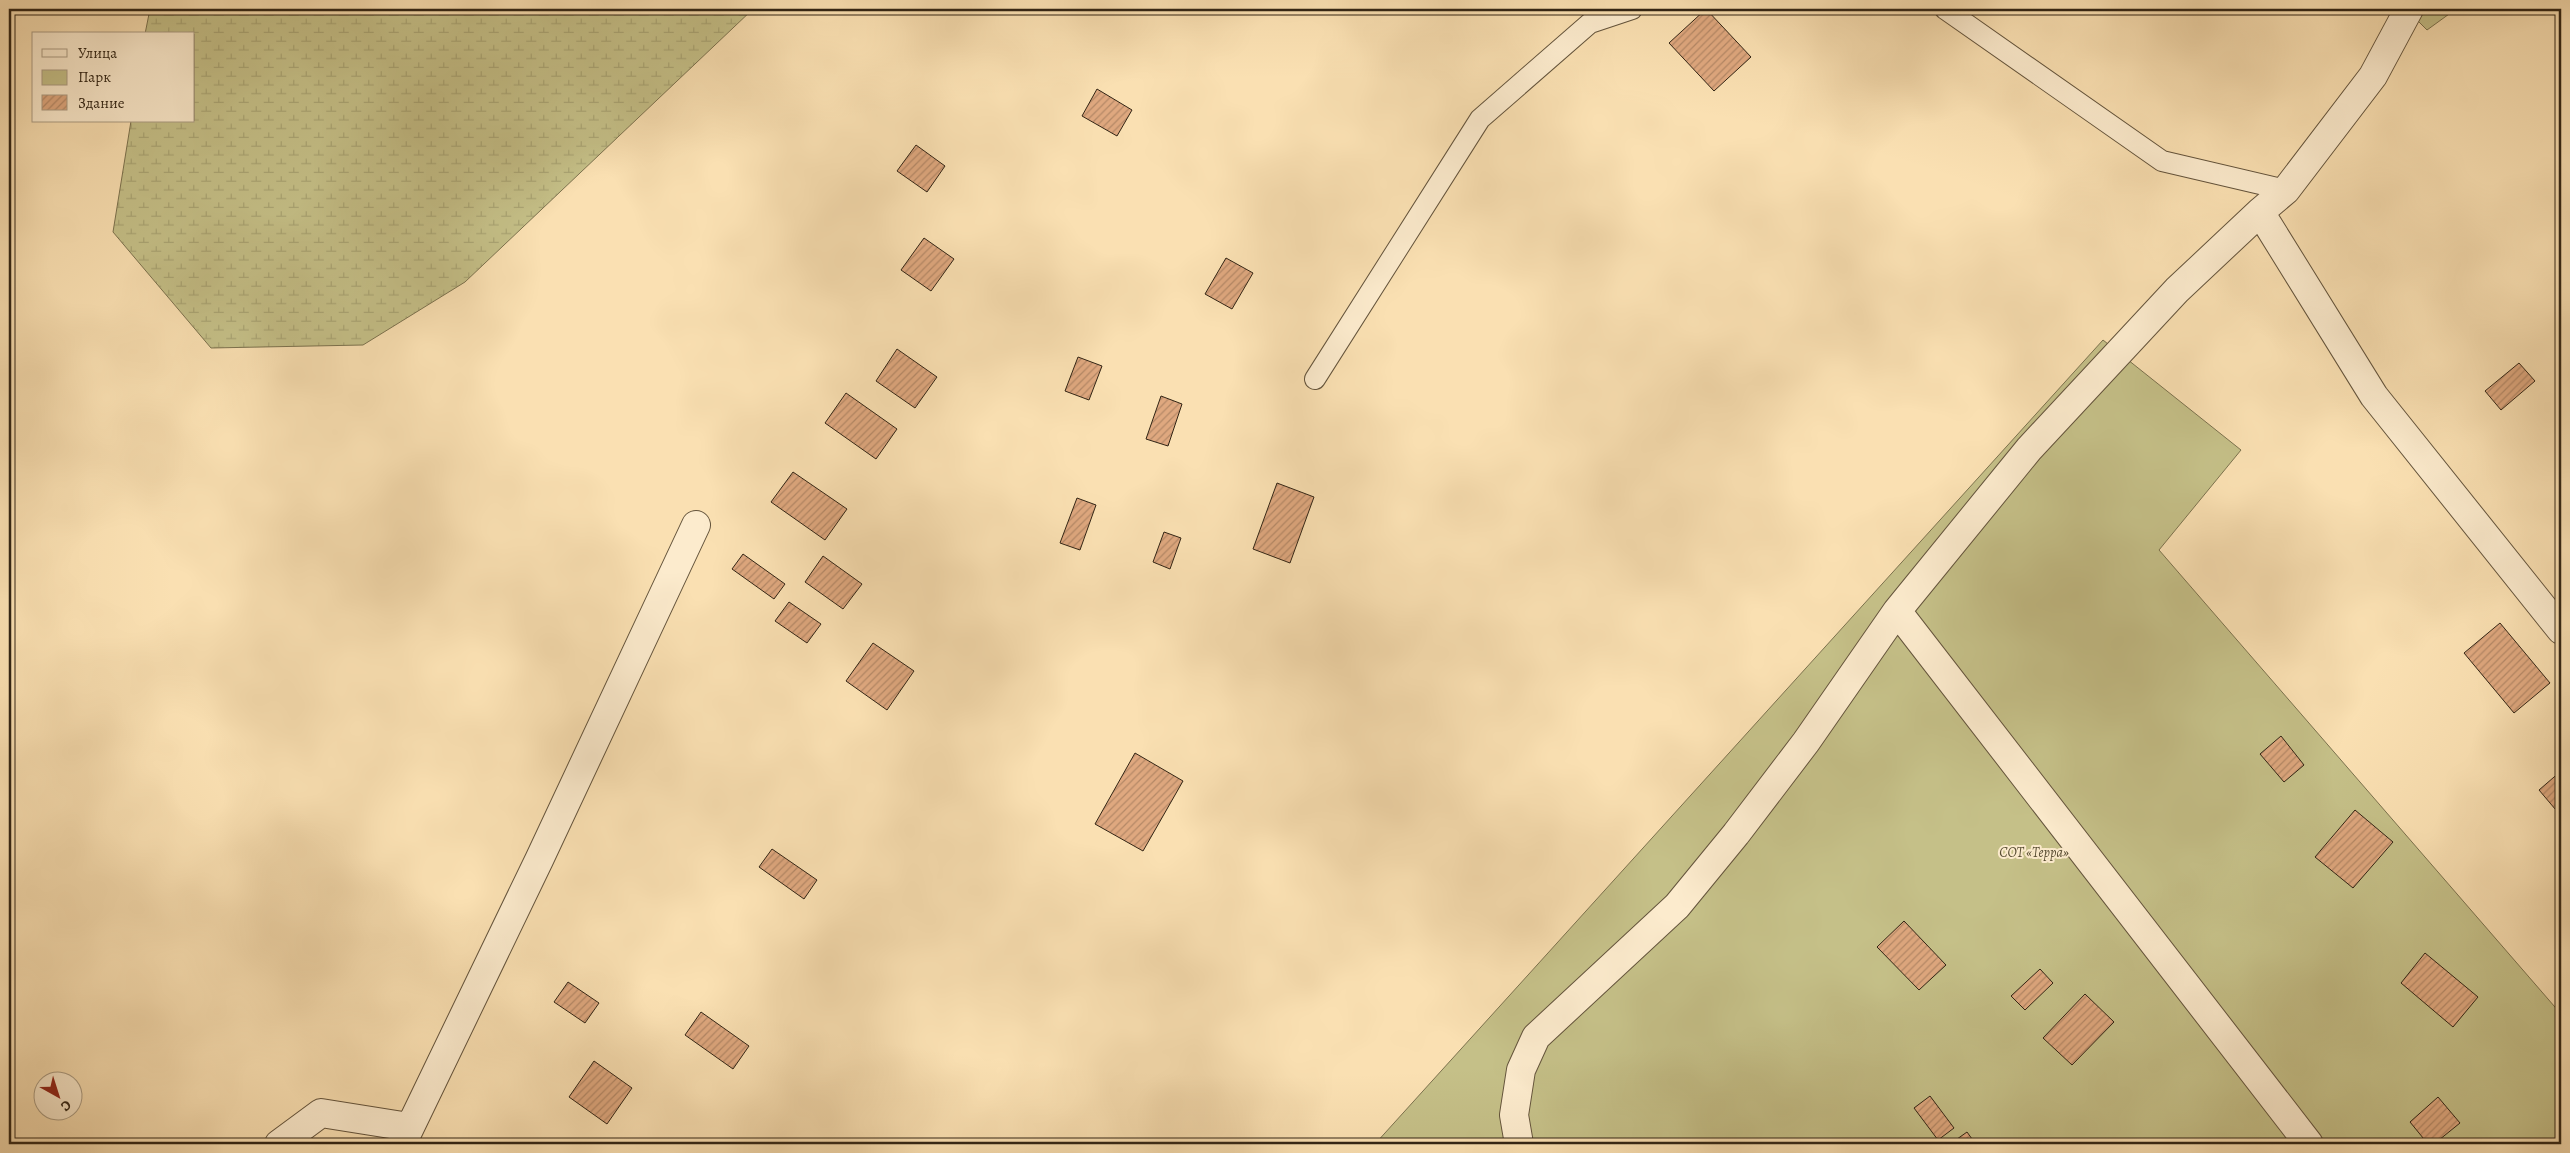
<svg xmlns="http://www.w3.org/2000/svg" width="2570" height="1153" viewBox="0 0 2570 1153" font-family="Alegreya,serif">
  <defs>
    <pattern id="wetland-marsh" width="20" height="14" patternUnits="userSpaceOnUse" patternTransform="scale(1.25)"><rect width="20" height="14" fill="#c5c088"/><path d="M1 5h8M5 5V1M11 12h8M15 12V8" fill="none" stroke="#aaa574"/></pattern>
    <pattern id="building-hatch" width="6" height="6" patternUnits="userSpaceOnUse" patternTransform="scale(1.25)"><rect width="6" height="6" fill="#dfa87f"/><path d="M-1 1l2-2M0 6l6-6M5 7l2-2" fill="none" stroke="#b58967"/></pattern>
  </defs>
  <rect width="100%" height="100%" fill="#fae0b2"/>
  <filter id="stains"><feTurbulence type="fractalNoise" baseFrequency=".004" numOctaves="4"/><feColorMatrix values="0 0 0 0 .2 0 0 0 0 .09 0 0 0 0 .02 0 0 0 .5 -.17"/></filter>
  <radialGradient id="worn" r=".72"><stop offset=".6" stop-color="#630" stop-opacity="0"/><stop offset="1" stop-color="#630" stop-opacity=".3"/></radialGradient>
  <path fill="#c5c088" stroke="#7c724e" d="M2406 9H2456L2427 30Z
    M2103 340 2241 450 2159 550 2561 1014V1144H1375Z"/>
  <path fill="url(#wetland-marsh)" stroke="#7c724e" d="M150 9H753L465 282 363 345 211 348 113 232 131 121H194V34H145Z"/>
  <path fill="url(#building-hatch)" stroke="#322515" d="M1706 9 1751 57 1714 91 1669 43Z
    M1097 89 1132 110 1117 136 1082 116Z
    M916 145 945 166 927 192 897 171Z
    M924 238 954 259 931 291 901 270Z
    M1226 258 1253 273 1232 309 1205 294Z
    M897 349 937 377 915 408 876 381Z
    M1078 357 1102 366 1089 400 1065 391Z
    M2519 363 2535 381 2501 410 2485 391Z
    M846 393 897 429 876 459 825 423Z
    M1161 396 1182 404 1168 446 1146 439Z
    M793 472 847 509 825 540 771 502Z
    M1277 483 1314 497 1290 563 1253 549Z
    M1077 498 1096 505 1080 550 1060 543Z
    M1164 532 1181 538 1170 569 1153 562Z
    M743 554 785 584 774 599 732 569Z
    M823 556 862 584 843 609 805 582Z
    M789 602 821 624 807 643 775 621Z
    M2500 623 2550 683 2514 713 2464 653Z
    M873 643 914 671 887 710 846 681Z
    M2281 736 2304 765 2284 782 2260 754Z
    M1135 753 1183 781 1143 851 1095 824Z
    M2561 771V816L2539 790Z
    M2355 810 2393 842 2353 888 2315 857Z
    M772 849 817 880 804 899 759 867Z
    M1904 921 1946 965 1919 990 1877 947Z
    M2425 953 2478 997 2453 1027 2401 983Z
    M2040 969 2053 983 2025 1010 2011 996Z
    M568 982 599 1003 585 1023 554 1002Z
    M2085 994 2114 1022 2072 1065 2043 1038Z
    M701 1012 749 1046 733 1069 685 1035Z
    M594 1061 632 1088 607 1124 569 1097Z
    M1930 1096 1954 1128 1938 1140 1914 1108Z
    M2438 1097 2460 1123 2434 1144H2428L2410 1122Z
    M1967 1132 1975 1143 1950 1144Z"/>
  <g fill="none" stroke-linecap="round" stroke-linejoin="round">
    <g stroke="#64543c" stroke-width="22">
      <path id="service" d="M1945 9 2162 161 2286 190
        M1315 379 1480 119 1590 23 1632 9"/>
    </g>
    <g stroke="#64543c" stroke-width="30">
      <path id="minor" d="M2260 212 2374 396 2561 630
        M1897 611 2309 1144
        M279 1144 321 1113 409 1127
        M402 1144 539 860 696 525
        M1519 1144 1514 1115 1521 1070 1536 1037 1677 906 1736 834 1806 742 1897 611 2029 449 2177 290 2260 212 2286 190 2373 76 2409 9"/>
    </g>
    <use href="#service" stroke="#fcebcd" stroke-width="20"/>
    <use href="#minor" stroke="#fcebcd" stroke-width="28"/>
  </g>
  <g text-anchor="middle" stroke-width="4" stroke-linejoin="round" paint-order="stroke">
    <g font-size="14" font-style="italic" fill="#574c32" stroke="#fcebcd">
      <text x="2034" y="857">СОТ «Терра»</text>
    </g>
  </g>
  <rect width="2570" height="1153" fill="none" stroke="#fae0b2" stroke-width="30"/>
  <rect x="10" y="10" width="2550" height="1133" fill="none" stroke="#322515" stroke-width="2.5"/>
  <rect x="15" y="15" width="2540" height="1123" fill="none" stroke="#322515"/>
  <rect x="32" y="32" width="162" height="90" fill="#fcebcd" stroke="#ab9c83"/>
  <rect x="42" y="49" width="25" height="8" fill="#fcebcd" stroke="#ab9c83"/>
  <text x="78" y="58" font-size="15" fill="#322515">Улица</text>
  <rect x="42" y="70" width="25" height="15" fill="#c5c088" stroke="#ab9c83"/>
  <text x="78" y="82" font-size="15" fill="#322515">Парк</text>
  <rect x="42" y="95" width="25" height="15" fill="url(#building-hatch)" stroke="#ab9c83"/>
  <text x="78" y="108" font-size="15" fill="#322515">Здание</text>
  <g transform="translate(58 1096) rotate(141)"><circle r="24" fill="#fcebcd" stroke="#ab9c83"/>
  <path d="M0-4L9 19L0 12L-9 19Z" fill="#8f2418"/>
  <text y="-8" font-size="14" font-weight="bold" text-anchor="middle" fill="#322515">С</text>
  </g>
  <rect width="100%" height="100%" filter="url(#stains)"/>
  <rect width="100%" height="100%" fill="url(#worn)"/>
</svg>
